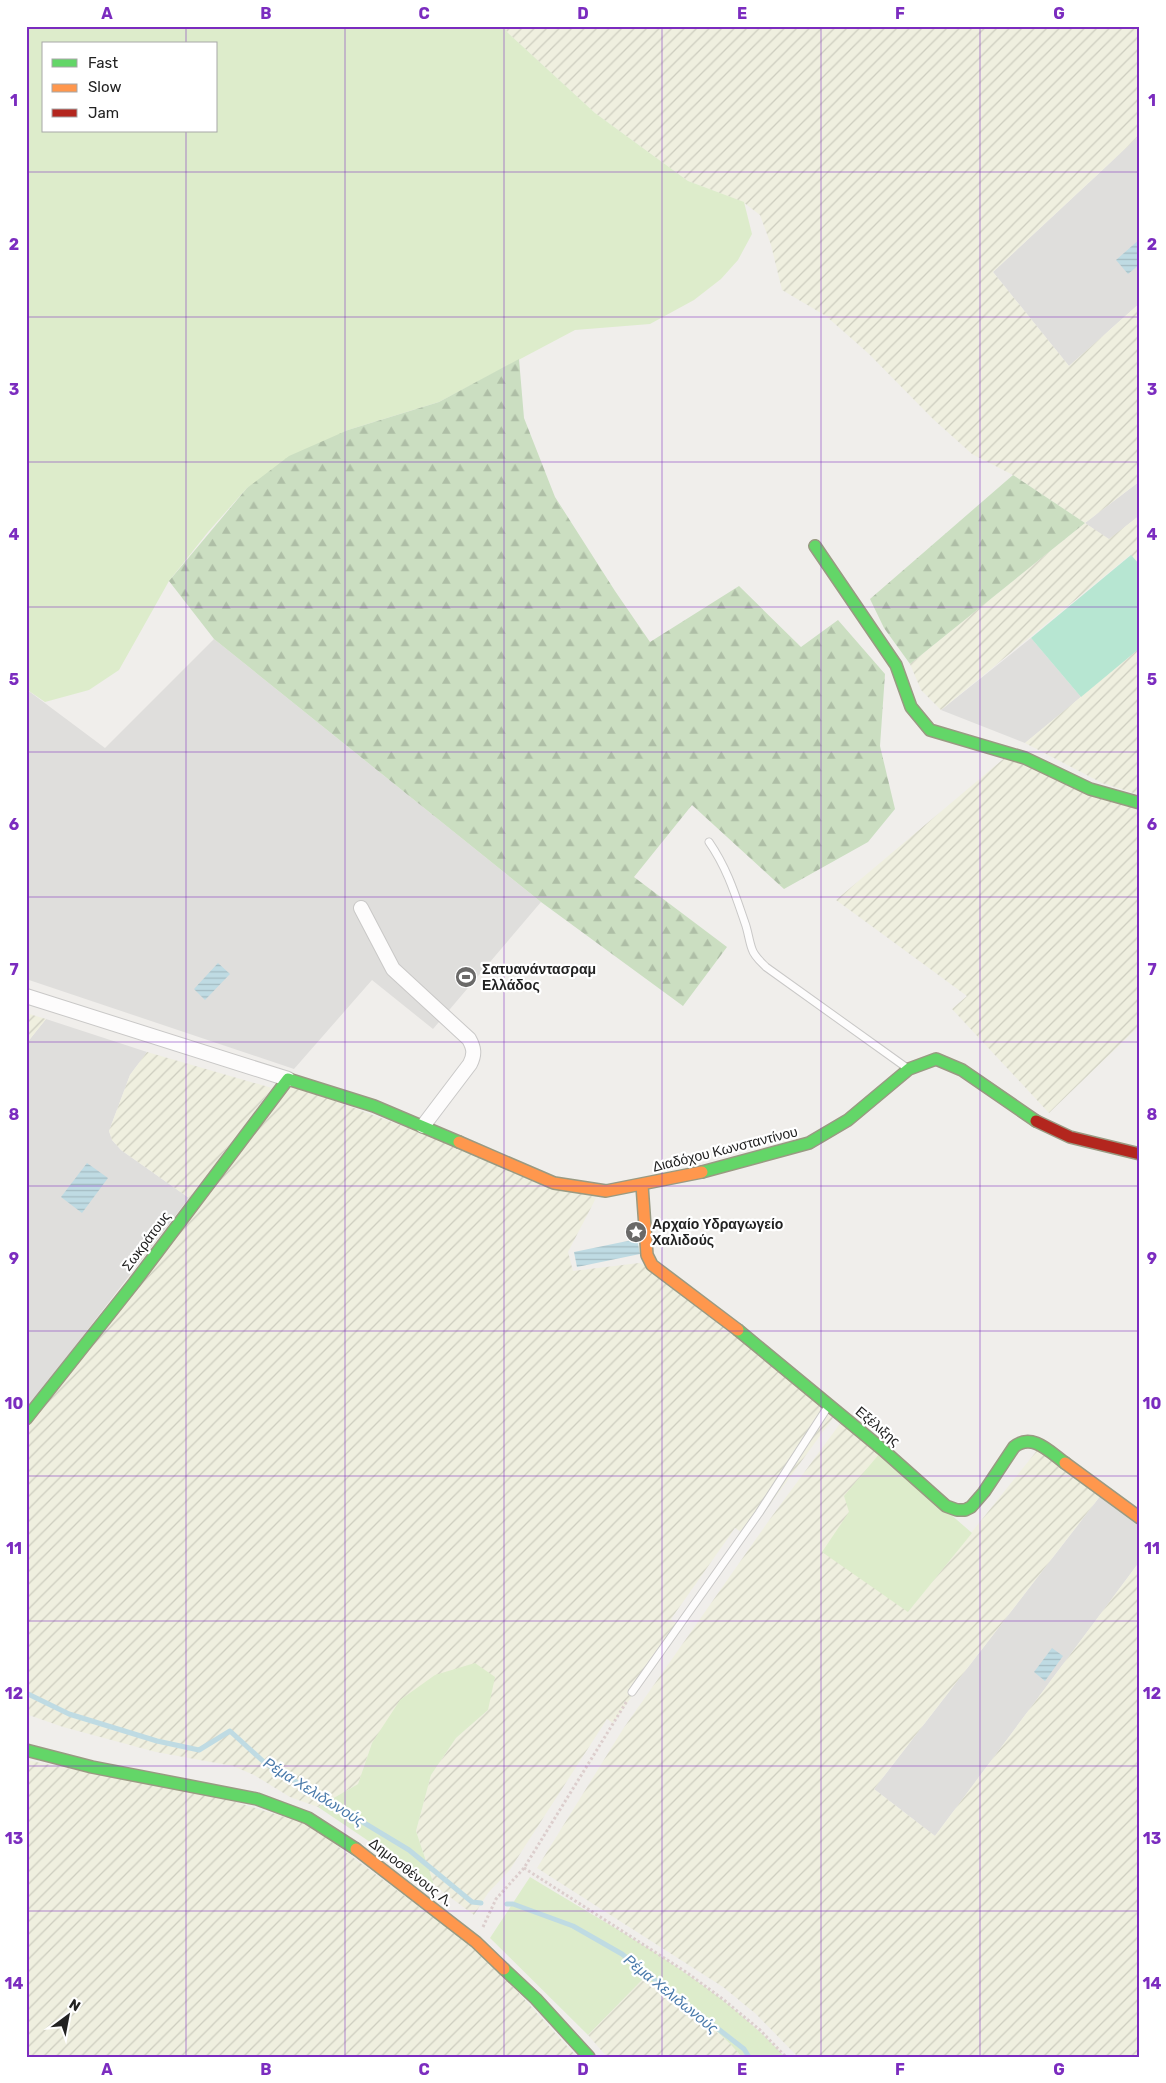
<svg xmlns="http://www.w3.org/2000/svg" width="1166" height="2083" viewBox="0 0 1166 2083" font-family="Rubik,sans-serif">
  <defs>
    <pattern id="farmland-furrows" width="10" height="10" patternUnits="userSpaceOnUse" patternTransform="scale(1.25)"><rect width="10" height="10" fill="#efefdf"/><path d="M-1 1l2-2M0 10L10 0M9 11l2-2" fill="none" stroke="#cdcdbf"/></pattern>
    <pattern id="forest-firs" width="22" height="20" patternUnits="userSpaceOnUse" patternTransform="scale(1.25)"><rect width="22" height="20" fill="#cbdec1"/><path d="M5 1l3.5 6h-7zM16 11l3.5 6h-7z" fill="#aebea6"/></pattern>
    <pattern id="water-rules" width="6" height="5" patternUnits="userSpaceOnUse" patternTransform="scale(1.25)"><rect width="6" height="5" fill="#bfdbe3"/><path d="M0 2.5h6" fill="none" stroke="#a4bcc2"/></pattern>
  </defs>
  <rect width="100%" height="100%" fill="#f0eeeb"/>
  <path fill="#dfdedc" d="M1140 135V303L1069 366 993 272Z
    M1140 481V515L1109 540 1085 523Z
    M1031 638 1081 697 1025 743 941 710Z
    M214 639 541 902 433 1029 372 980 294 1069 26 979V689L105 748Z
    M46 1019 147 1052 130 1075 109 1131 112 1140 121 1150 189 1198 26 1410V1044Z
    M1101 1495 1140 1524V1561L935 1836 874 1789Z"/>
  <path fill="url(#farmland-furrows)" d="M504 26H1140V135L993 272 1069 366 1140 303V481L1085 523 1109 539 1140 515V565L1130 555 941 710 921 690 910 664 1085 523 1013 475 972 454 933 419 869 354 826 316 782 290 771 245 760 215 743 202 688 181 595 113 507 32Z
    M1140 648V795L1102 783 1025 743Z
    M1008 755 1140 809V1025L1049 1113 952 1009 967 996 836 900Z
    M26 1013 46 1019 26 1044Z
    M147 1052 272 1088 189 1198 121 1150 112 1140 109 1131 130 1075Z
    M292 1085 596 1198 568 1252 573 1271 639 1263 654 1269 835 1415 747 1536 735 1528 671 1619 681 1627 613 1723 607 1719 509 1871 488 1893 474 1915 434 1885 416 1831 431 1775 456 1738 488 1710 372 1743 358 1784 318 1807 290 1797 254 1775 233 1766 156 1752 63 1727 26 1714V1428Z
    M842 1421 880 1453 908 1612 1039 1448 1101 1495 874 1789 935 1836 1140 1561V2057H798L756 2014 723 1987 537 1868 623 1729 770 1519Z
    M26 1760 225 1799 308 1824 473 1947 515 1989 577 2057H26Z
    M643 1979 692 2011 734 2047 742 2057H607L588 2035Z"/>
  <path fill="#ddeccb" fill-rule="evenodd" d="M26 26H504L507 32 595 113 688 181 744 202 752 234 738 260 721 279 694 300 650 324 575 330 439 402 348 430 247 488 208 532 169 581 119 670 89 690 45 702 26 689ZM44 44H216V131H44Z
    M880 1453 972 1533 908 1612 822 1552 849 1512 844 1496Z
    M475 1663 495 1677 488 1710 456 1738 431 1775 416 1831 434 1885 318 1807 358 1784 372 1743 400 1700 435 1675Z
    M530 1877C618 1931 714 1980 785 2057H742C715 2025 679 2001 643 1979L588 2035 490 1938Z"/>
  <path fill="url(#forest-firs)" d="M519 359 524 418 555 497 615 591 650 642 739 586 801 647 838 620 885 674 880 746 895 809 868 842 784 889 692 805 634 877 727 947 683 1006 541 902 214 639 169 581 247 488 289 456 348 430 439 402Z
    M1013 475 1085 523 910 664 884 628 870 599Z"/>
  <path fill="#b7e6d2" d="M1131 555 1140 565V648L1081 697 1031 638Z"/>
  <path fill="url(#water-rules)" d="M1140 239V264L1128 274 1116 260Z
    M218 963 230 974 205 1000 194 989Z
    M87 1163 108 1178 82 1213 61 1197Z
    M637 1239 640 1254 577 1267 574 1252Z
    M1052 1648 1063 1656 1045 1681 1034 1672Z"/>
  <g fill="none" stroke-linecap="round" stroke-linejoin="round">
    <path stroke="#bfdbe3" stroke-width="5" d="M26 1693 69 1714 157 1741 199 1750 230 1731 265 1763 409 1850 472 1902 481 1903
      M507 1904H513L573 1926 622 1954 744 2049 749 2057"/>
    <g stroke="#c9c8c7" stroke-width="9">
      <path id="lane" d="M709 842C727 868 735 894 745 923 748 931 749 941 752 949 754 956 761 962 766 967L907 1068
        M632 1692 759 1513 829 1405"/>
    </g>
    <g stroke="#c9c8c7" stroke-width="16">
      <path id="street" d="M361 908 393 969 469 1039C474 1048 475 1054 470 1064L423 1126
        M26 996 288 1079"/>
    </g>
    <g stroke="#999a82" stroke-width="14">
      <path id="fast" d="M815 546 896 665 911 707 930 730 1025 758 1090 789 1140 803
        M702 1172 809 1143 848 1120 909 1069 936 1059 962 1070 1036 1121
        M738 1330 882 1449 946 1506 957 1510H965L971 1507 984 1492 1014 1447C1032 1432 1050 1452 1065 1463
        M26 1419 134 1283 288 1079 374 1106 459 1142
        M26 1750 92 1767 257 1799 308 1818 356 1849
        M504 1969 536 1999 589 2057"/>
    </g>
    <g stroke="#999a82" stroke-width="14">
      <path id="slow" d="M459 1142 554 1183 606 1191 702 1172
        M642 1185 647 1255 652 1265 738 1330
        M1065 1463 1140 1518
        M356 1849 476 1942 504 1969"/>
    </g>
    <g stroke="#999a82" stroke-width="14">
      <path id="jam" d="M1036 1121 1070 1137 1140 1154"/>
    </g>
    <path stroke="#dccecd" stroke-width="3" stroke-dasharray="2.5 2.5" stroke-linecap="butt" d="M524 1868 686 1972 724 2000 760 2030 786 2057
      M483 1927 496 1899 524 1868 627 1701"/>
    <use href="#lane" stroke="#fdfcfc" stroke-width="7"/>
    <use href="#street" stroke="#fdfcfc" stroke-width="14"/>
    <use href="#fast" stroke="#63d668" stroke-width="11"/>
    <use href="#slow" stroke="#ff974d" stroke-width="11"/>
    <use href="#jam" stroke="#b3261e" stroke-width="11"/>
  </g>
  <path fill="none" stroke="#7b2cbf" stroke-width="1" stroke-opacity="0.55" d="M186 26V44M345 26V2057M504 26V2057M662 26V2057M821 26V2057M980 26V2057M186 131V2057M26 172H1140M26 317H1140M26 462H1140M26 607H1140M26 752H1140M26 897H1140M26 1042H1140M26 1186H1140M26 1331H1140M26 1476H1140M26 1621H1140M26 1766H1140M26 1911H1140"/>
  <defs>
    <g id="stadium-disc" transform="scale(1.125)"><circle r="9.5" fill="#6a6968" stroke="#fff"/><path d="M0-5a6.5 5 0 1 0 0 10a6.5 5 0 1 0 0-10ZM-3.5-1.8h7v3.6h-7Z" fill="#fff"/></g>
    <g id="sight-disc" transform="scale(1.125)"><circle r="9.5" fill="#6a6968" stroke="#fff"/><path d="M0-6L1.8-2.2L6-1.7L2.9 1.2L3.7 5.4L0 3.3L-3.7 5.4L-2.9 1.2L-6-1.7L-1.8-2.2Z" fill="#fff"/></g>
  </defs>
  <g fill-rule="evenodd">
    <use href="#stadium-disc" x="466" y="977"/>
    <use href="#sight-disc" x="636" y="1232"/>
  </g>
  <g text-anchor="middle" stroke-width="4.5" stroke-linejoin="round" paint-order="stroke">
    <g font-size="14" font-weight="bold" fill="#222" stroke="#fff" text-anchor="start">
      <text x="482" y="974">Σατυανάντασραμ<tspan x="482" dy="16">Ελλάδος</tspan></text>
      <text x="652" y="1229">Αρχαίο Υδραγωγείο<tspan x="652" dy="16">Χαλιδούς</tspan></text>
    </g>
    <g font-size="14" fill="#222" stroke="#fff">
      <text transform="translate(725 1149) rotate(-14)" y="5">Διαδόχου Κωνσταντίνου</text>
      <text transform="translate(146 1241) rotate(-53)" y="5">Σωκράτους</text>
      <text transform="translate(878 1426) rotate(40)" y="5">Εξέλιξης</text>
      <text transform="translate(411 1872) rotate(38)" y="5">Δημοσθένους Λ.</text>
    </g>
    <g font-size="15" font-style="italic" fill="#4a7aab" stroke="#fff">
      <text transform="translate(314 1792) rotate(32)" y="5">Ρέμα Χελιδωνούς</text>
      <text transform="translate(671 1994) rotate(39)" y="5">Ρέμα Χελιδωνούς</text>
    </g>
  </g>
  <rect width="1166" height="2083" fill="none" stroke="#ffffff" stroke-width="55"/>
  <rect x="42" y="42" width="175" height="90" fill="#ffffff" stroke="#a7a7a7"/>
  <rect x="52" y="59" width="25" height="8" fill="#63d668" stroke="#a7a7a7"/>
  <text x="88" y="68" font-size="15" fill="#222222">Fast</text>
  <rect x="52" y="84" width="25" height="8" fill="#ff974d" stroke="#a7a7a7"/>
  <text x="88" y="92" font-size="15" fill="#222222">Slow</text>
  <rect x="52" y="109" width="25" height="8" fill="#b3261e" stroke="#a7a7a7"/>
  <text x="88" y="118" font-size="15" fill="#222222">Jam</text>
  <g transform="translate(68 2016) rotate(32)" stroke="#ffffff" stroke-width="4" paint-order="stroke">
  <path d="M0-4L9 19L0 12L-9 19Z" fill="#222222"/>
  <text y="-8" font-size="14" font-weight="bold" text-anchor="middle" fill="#222222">N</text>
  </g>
  <rect x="28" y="28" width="1110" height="2028" fill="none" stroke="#7b2cbf" stroke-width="2"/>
  <g font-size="16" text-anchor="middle" font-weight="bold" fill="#7b2cbf">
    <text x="107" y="19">A</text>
    <text x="266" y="19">B</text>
    <text x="424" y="19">C</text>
    <text x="583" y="19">D</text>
    <text x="742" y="19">E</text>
    <text x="900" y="19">F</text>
    <text x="1059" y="19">G</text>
    <text x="14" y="106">1</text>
    <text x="1152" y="106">1</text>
    <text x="14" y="250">2</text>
    <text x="1152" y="250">2</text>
    <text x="14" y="395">3</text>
    <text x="1152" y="395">3</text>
    <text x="14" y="540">4</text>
    <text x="1152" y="540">4</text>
    <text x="14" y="685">5</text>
    <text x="1152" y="685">5</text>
    <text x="14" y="830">6</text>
    <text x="1152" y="830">6</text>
    <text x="14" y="975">7</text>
    <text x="1152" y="975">7</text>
    <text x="14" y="1120">8</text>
    <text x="1152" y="1120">8</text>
    <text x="14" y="1264">9</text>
    <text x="1152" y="1264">9</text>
    <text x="14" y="1409">10</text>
    <text x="1152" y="1409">10</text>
    <text x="14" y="1554">11</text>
    <text x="1152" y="1554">11</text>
    <text x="14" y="1699">12</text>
    <text x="1152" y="1699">12</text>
    <text x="14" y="1844">13</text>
    <text x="1152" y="1844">13</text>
    <text x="14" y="1989">14</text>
    <text x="1152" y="1989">14</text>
    <text x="107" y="2075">A</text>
    <text x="266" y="2075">B</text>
    <text x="424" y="2075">C</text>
    <text x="583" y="2075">D</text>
    <text x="742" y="2075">E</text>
    <text x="900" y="2075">F</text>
    <text x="1059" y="2075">G</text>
  </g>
</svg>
